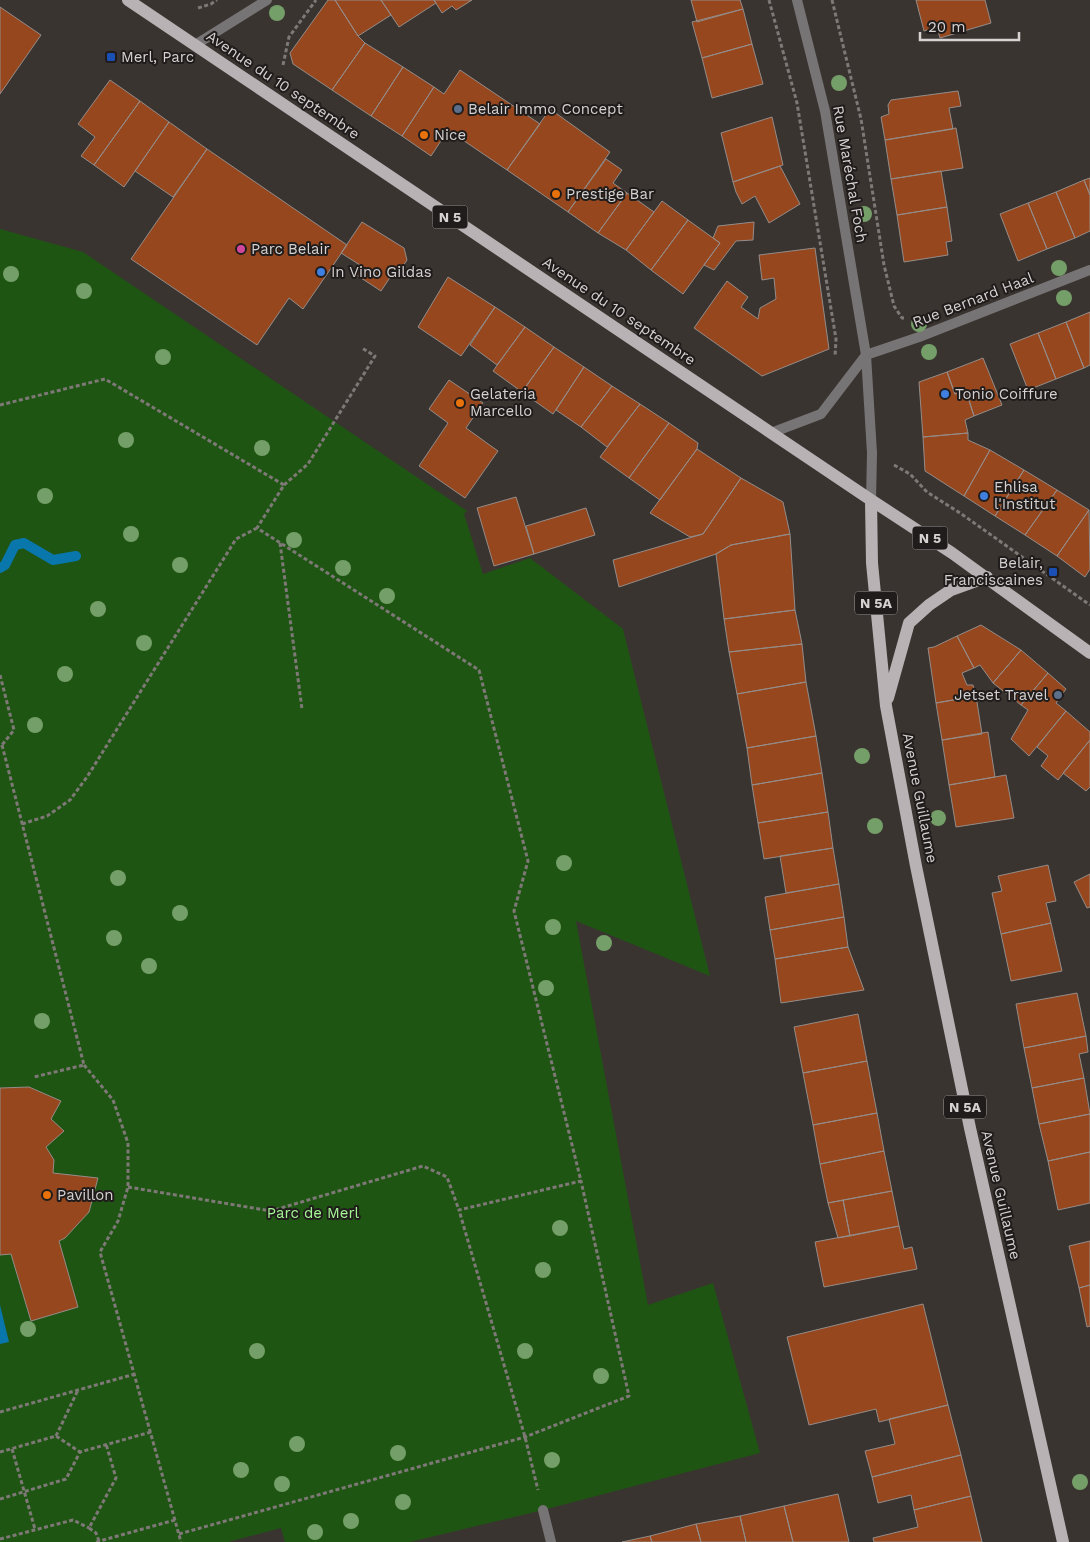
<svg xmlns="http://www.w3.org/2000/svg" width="1090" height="1542" viewBox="0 0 1090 1542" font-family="'Work Sans',sans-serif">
  <rect width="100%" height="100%" fill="#3a3431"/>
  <path fill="#1f5513" d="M0 229 83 252 467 511 464 514 483 574 530 558 623 629 710 976 576 921 648 1305 713 1283 760 1453 543 1510 410 1542H285L281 1528 228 1542H0Z"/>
  <path fill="#0976ac" d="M0 1305 9 1342 0 1344Z"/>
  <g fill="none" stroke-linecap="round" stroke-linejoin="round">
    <path stroke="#0976ac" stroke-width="10" d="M0 568 5 565 15 545 24 543 53 560 76 556"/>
  </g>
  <path fill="#97471d" stroke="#948c89" d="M328 0H335L358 36 365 43 332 90 293 64 290 53Z
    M335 0H381L391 15 358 36Z
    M381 0H434L436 3 399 27Z
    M434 0H472L456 10 452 6 442 13Z
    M691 0H740L743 9 697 22Z
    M916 0H985L991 23 940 38 937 27 924 31Z
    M0 7 41 35 0 94Z
    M743 9 752 44 702 58 692 22Z
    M365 43 403 67 371 116 332 90Z
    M752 44 763 84 712 98 702 58Z
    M403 67 434 87 402 136 371 116Z
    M460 70 540 124 507 170 448 130 431 156 402 136 434 87 444 94Z
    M110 80 140 101 94 165 81 156 95 137 78 124Z
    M958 91 961 106 949 108 953 129 885 140 881 117 889 114 888 105 891 100Z
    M140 101 169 122 124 187 94 165Z
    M550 109 610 152 568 212 507 170Z
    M772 117 783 165 733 182 721 133Z
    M169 122 207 149 173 197 135 171Z
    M956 128 963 168 891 179 885 140Z
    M207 149 347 245 303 309 289 298 257 345 131 259Z
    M606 159 622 170 613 183 627 193 598 233 568 212Z
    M780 166 800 204 769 223 755 196 742 204 736 192 733 182Z
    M941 171 947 207 897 215 891 179Z
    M1090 178V195L1084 180Z
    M1084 180 1090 195V231L1075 238 1056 192Z
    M1056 192 1075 238 1047 249 1028 203Z
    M627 193 654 212 626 250 598 233Z
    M662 201 688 220 651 270 626 250Z
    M1028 203 1047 249 1018 261 1000 214Z
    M947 207 952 241 946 242 948 255 904 262 897 215Z
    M688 220 720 243 683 294 651 270Z
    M362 222 404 248 407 260 403 266 397 267 381 291 355 274 360 265 341 253Z
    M754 222 753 240 736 241 714 270 704 265 720 243 713 238 718 226Z
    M815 248 829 349 762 376 694 328 727 281 748 297 741 307 758 319 760 308 776 299 774 278 762 280 759 255Z
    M448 277 495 307 461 356 418 327Z
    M495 307 525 327 497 365 470 345Z
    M1090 312V365L1084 368 1066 322Z
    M1066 322 1084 368 1056 379 1038 333Z
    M525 327 554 347 522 392 493 371Z
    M1038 333 1056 379 1028 390 1010 344Z
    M554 347 584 367 553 414 522 392Z
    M983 358 1002 405 974 416 966 391 955 394 947 372Z
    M584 367 612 386 581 427 556 410Z
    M947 372 955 394 966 391 974 416 965 420 968 433 923 437 919 382Z
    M449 380 483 403 466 428 498 451 465 498 419 466 448 423 429 409Z
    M612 386 640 404 607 447 581 427Z
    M640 404 669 423 629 478 600 457Z
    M669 423 698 443 697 449 660 500 629 478Z
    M968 433V440L990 450 964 496 925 471 923 437Z
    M697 449 741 478 703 534 690 537 650 513Z
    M990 450 1024 470 995 516 964 496Z
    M1024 470 1057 490 1025 535 995 516Z
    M741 478 783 502 790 534 731 545 716 554 619 587 613 560 703 534Z
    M1057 490 1089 510 1057 556 1025 535Z
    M516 497 534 554 494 566 477 508Z
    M586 508 595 535 534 554 526 526Z
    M1089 510 1090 569 1085 577 1057 556Z
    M790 534 795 610 724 619 716 554 731 545Z
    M795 610 802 644 729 652 724 619Z
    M981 625 1021 650 993 683 980 665 974 668 957 636Z
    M957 636 974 668 962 673 967 685H973L976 696 936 703 928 648 934 647Z
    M802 644 806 682 737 694 729 652Z
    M1021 650 1048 673 1021 705 993 683Z
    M1048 673 1066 689 1056 703 1066 711 1029 756 1011 739 1028 710 1021 705Z
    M806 682 816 736 747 748 737 694Z
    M976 696 982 734 942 740 936 703Z
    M1066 711 1090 732V740L1058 780 1041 766 1048 756 1037 747Z
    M988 732 995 777 949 785 942 740Z
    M816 736 822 773 752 785 747 748Z
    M1090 740V787L1086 791 1063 773Z
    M822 773 828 812 758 823 752 785Z
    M1006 775 1014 818 956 827 949 785Z
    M828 812 833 848 764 859 758 823Z
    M833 848 839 884 786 893 780 856Z
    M1048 865 1056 901 1046 903 1051 923 1001 934 992 893 1002 891 998 876Z
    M1090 874V907L1087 908 1074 882Z
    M839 884 844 917 770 930 765 897Z
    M844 917 848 947 775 959 770 930Z
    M1051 923 1062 971 1011 981 1001 934Z
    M848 947 864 990 781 1003 775 959Z
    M1077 993 1086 1036 1024 1048 1016 1004Z
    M858 1014 867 1061 803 1073 794 1027Z
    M1086 1036 1088 1052 1079 1054 1084 1078 1032 1088 1024 1048Z
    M867 1061 877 1113 813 1125 803 1073Z
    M1084 1078 1090 1114 1039 1124 1032 1088Z
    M29 1087 61 1101 51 1119 64 1131 46 1147 54 1160 53 1173 98 1178 89 1212 65 1238 59 1241 78 1307 31 1321 11 1254 0 1255V1088Z
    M877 1113 884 1151 820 1164 813 1125Z
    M1090 1114V1152L1048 1161 1039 1124Z
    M884 1151 892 1191 828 1203 820 1164Z
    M1090 1152V1203L1058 1210 1048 1161Z
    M892 1191 899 1226 850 1236 843 1200Z
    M843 1200 850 1236 838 1238 828 1203Z
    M899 1226 904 1249 912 1247 917 1269 824 1287 815 1242Z
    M1090 1241V1285L1079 1288 1069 1246Z
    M1090 1285V1326L1087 1327 1079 1288Z
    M923 1304 948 1405 879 1422 876 1409 809 1425 787 1337Z
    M948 1405 961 1455 872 1477 865 1451 895 1444 889 1419Z
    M961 1455 971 1496 914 1510 911 1495 878 1503 872 1477Z
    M838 1494 849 1542H793L784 1506Z
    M971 1496 982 1542H874L873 1538 918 1527 914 1510Z
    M784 1506 793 1542H746L740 1516Z
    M740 1516 746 1542H701L696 1524Z
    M696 1524 701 1542H652L650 1536Z
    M650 1536 652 1542H622Z"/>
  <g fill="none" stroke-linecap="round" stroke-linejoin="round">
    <path stroke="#7e7977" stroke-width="3" stroke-dasharray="4 2.5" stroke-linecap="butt" d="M769 0 797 103 836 339 835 357
      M832 0 861 119 884 265 894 306 902 318H904
      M198 8 211 4 217 0
      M283 65 289 37 316 0
      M0 405 105 379 284 485 257 528 479 670 528 861 514 911 581 1181 459 1210 525 1437 538 1490
      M894 465 910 474 927 492 960 513 1090 605
      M284 485 308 464 375 356 362 348
      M280 543 302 709
      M0 675 14 730 2 745 0 746
      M2 745 84 1065 34 1077
      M22 824 47 816 70 800 87 777 236 539 257 528
      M84 1065 113 1100 128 1143V1187L118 1221 100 1252 181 1542
      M128 1187 271 1211 423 1166 447 1177 459 1210
      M0 1412 135 1374
      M56 1436 78 1390
      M12 1449 35 1529
      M0 1452 56 1436 80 1452
      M0 1499 66 1479 80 1452 151 1432
      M179 1534 525 1437 629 1396 581 1181
      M0 1539 73 1520 89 1528
      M99 1541 96 1533 89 1528 116 1478 106 1444
      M96 1542 175 1520"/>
    <path stroke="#777476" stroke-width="10" d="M543 1510 551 1542"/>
    <path stroke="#777476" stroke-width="10" d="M797 0 825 111 866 355 872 453 871 500
      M195 45 267 0
      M866 355 919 337 1090 270
      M771 433 821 414 866 355"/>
    <path stroke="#b8b2b5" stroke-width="12" d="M128 0 871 500 952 553 1090 653
      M871 500 872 563 886 706 916 866 970 1128 1063 1542
      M888 698 909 623 929 605 951 590 987 577"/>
  </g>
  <g fill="#759f68">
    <circle cx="277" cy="13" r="8"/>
    <circle cx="839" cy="83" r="8"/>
    <circle cx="864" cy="214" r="8"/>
    <circle cx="1059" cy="268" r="8"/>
    <circle cx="11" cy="274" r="8"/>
    <circle cx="84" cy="291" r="8"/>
    <circle cx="1064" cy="298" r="8"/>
    <circle cx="919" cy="324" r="8"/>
    <circle cx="929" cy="352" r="8"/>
    <circle cx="163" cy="357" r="8"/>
    <circle cx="126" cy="440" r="8"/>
    <circle cx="262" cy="448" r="8"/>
    <circle cx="45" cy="496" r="8"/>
    <circle cx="131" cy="534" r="8"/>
    <circle cx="294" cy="540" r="8"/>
    <circle cx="180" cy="565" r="8"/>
    <circle cx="343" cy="568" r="8"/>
    <circle cx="387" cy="596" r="8"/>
    <circle cx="98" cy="609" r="8"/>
    <circle cx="144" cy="643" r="8"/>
    <circle cx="65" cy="674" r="8"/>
    <circle cx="35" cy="725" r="8"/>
    <circle cx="862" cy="756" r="8"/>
    <circle cx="938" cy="818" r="8"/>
    <circle cx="875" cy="826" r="8"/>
    <circle cx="564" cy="863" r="8"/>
    <circle cx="118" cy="878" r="8"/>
    <circle cx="180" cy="913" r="8"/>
    <circle cx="553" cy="927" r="8"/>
    <circle cx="114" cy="938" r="8"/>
    <circle cx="604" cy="943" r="8"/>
    <circle cx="149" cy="966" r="8"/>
    <circle cx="546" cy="988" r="8"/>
    <circle cx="42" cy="1021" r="8"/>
    <circle cx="560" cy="1228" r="8"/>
    <circle cx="543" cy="1270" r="8"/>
    <circle cx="28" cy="1329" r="8"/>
    <circle cx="257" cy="1351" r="8"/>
    <circle cx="525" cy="1351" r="8"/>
    <circle cx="601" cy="1376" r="8"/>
    <circle cx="297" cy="1444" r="8"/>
    <circle cx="398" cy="1453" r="8"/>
    <circle cx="552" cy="1460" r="8"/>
    <circle cx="241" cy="1470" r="8"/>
    <circle cx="1080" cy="1482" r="8"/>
    <circle cx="282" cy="1484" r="8"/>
    <circle cx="403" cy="1502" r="8"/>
    <circle cx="351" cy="1521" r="8"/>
    <circle cx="315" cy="1532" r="8"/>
  </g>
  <g fill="#1a4fb4" stroke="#1f1c1b" stroke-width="2">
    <rect x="106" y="52" width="10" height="10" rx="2.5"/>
    <rect x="1048" y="567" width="10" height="10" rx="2.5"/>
  </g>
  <g fill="#5c6f8a" stroke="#1f1c1b" stroke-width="2">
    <circle cx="458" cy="109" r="5"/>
    <circle cx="1058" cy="695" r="5"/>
  </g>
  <g fill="#e8710a" stroke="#1f1c1b" stroke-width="2">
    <circle cx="424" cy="135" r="5"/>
    <circle cx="556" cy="194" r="5"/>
    <circle cx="460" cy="403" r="5"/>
    <circle cx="47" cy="1195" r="5"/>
  </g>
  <circle fill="#d1479c" stroke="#1f1c1b" stroke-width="2" cx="241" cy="249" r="5"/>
  <g fill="#3f7fe0" stroke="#1f1c1b" stroke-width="2">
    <circle cx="321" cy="272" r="5"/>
    <circle cx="945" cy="394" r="5"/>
    <circle cx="984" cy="496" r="5"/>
  </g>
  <g text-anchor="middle" stroke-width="4" stroke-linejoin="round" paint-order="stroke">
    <g fill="#1f1c1b" stroke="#9f9b9a" stroke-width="1">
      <rect x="432.5" y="205.5" width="35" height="23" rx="4"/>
      <rect x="912.5" y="526.5" width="35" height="23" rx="4"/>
      <rect x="855" y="591.5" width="42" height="23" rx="4"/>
      <rect x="944" y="1095.5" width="42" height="23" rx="4"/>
    </g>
    <g font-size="14" font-weight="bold" fill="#d6d2d1">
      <text x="450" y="222">N 5</text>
      <text x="930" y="543">N 5</text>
      <text x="876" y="608">N 5A</text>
      <text x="965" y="1112">N 5A</text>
    </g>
    <g font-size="15" fill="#d6d2d1" stroke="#1f1c1b" text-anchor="start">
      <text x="121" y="62">Merl, Parc</text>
      <text x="468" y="114">Belair Immo Concept</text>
      <text x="434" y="140">Nice</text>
      <text x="566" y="199">Prestige Bar</text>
      <text x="251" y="254">Parc Belair</text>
      <text x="331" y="277">In Vino Gildas</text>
      <text x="470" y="399">Gelateria<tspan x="470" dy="17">Marcello</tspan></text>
      <text x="955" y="399">Tonio Coiffure</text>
      <text x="994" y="492">Ehlisa<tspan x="994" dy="17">l'Institut</tspan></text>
      <text x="1043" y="568" text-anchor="end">Belair,<tspan x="1043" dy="17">Franciscaines</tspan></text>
      <text x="1048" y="700" text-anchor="end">Jetset Travel</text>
      <text x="57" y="1200">Pavillon</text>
    </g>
    <g font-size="15" fill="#d6d2d1" stroke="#1f1c1b">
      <text transform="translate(283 85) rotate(34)" y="5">Avenue du 10 septembre</text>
      <text transform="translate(850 174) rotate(80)" y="5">Rue Maréchal Foch</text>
      <text transform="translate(973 300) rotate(-21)" y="5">Rue Bernard Haal</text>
      <text transform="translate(619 311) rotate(34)" y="5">Avenue du 10 septembre</text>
      <text transform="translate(920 798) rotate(79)" y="5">Avenue Guillaume</text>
      <text transform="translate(1001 1195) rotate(77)" y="5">Avenue Guillaume</text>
    </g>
    <g font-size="15" fill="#a5f695" stroke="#1f1c1b">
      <text x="313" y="1218">Parc de Merl</text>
    </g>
  </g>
  <path d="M920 32v8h99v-8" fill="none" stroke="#d6d2d1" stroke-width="2.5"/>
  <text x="928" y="32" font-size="15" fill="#d6d2d1" stroke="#1f1c1b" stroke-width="4" paint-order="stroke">20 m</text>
</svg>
